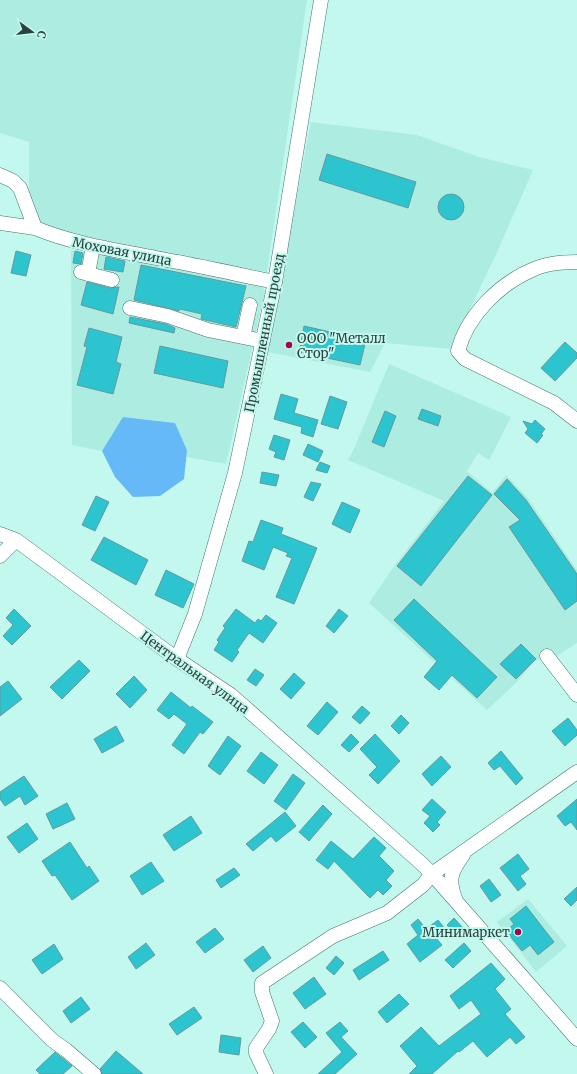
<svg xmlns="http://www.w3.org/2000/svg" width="577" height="1074" viewBox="0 0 577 1074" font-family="Merriweather,serif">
  <rect width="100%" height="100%" fill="#c2f8ee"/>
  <path fill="#adede1" d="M0 0H307L267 272 64 233 36 221 29 191V142L0 133Z
    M311 122 417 135 479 157 533 170 498 250 451 349 385 343 370 372 267 352Z
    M71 250 127 259 261 284 265 292 226 464 186 457 187 450 175 423 124 417 102 451 72 445Z
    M389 364 511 417 489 460 478 453 467 471 492 493 506 475 528 498 577 570V643L557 656 552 652 547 656 533 662 519 680 487 710 369 603 392 569 444 501 348 460 354 449Z
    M528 899 567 946 536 972 497 922Z"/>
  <path fill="#66b9f7" d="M123 417 175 423 187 450 184 479 160 496 133 497 115 477 102 451Z"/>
  <path fill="#2bc4cf" stroke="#65999e" d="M327 154 416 182 408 208 319 180Z
    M438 207a13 13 0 1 1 26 0a13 13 0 1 1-26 0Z
    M16 251 31 255 26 276 11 273Z
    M75 251 83 253 81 264 73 263Z
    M106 257 125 261 123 272 104 269Z
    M141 265 246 286 236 327 201 319 202 314 180 309 179 311 134 300Z
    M87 282 110 288 119 287 113 314 81 305Z
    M130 317 166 324 175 328 174 333 129 323Z
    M304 326 366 340 360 365 299 352Z
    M89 328 122 337 116 362 121 364 113 394 77 385 87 347 84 346Z
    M565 342 577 353V358L555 381 541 368Z
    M160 346 228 361 223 388 154 373Z
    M281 394 298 399 294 413 318 420 313 437 301 433 302 427 274 419Z
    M330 396 347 402 338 429 321 424Z
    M422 409 441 416 438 426 418 419Z
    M385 411 396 416 384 447 372 442Z
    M535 420 545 429 541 434 543 435 537 443 525 433 528 429 523 421 532 424Z
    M274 435 290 440 284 460 274 457 276 452 269 449Z
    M308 444 323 451 318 462 303 455Z
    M320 462 330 466 327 473 316 470Z
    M262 472 279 475 276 486 260 483Z
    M468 476 492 495 421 586 397 566Z
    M507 479 526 500 577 574V601L565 610 509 527 520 520 494 494Z
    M311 482 321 484 313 501 304 497Z
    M96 496 109 502 95 531 82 525Z
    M342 502 360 510 350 533 332 524Z
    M261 520 283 528 281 534 317 548 294 604 276 597 292 558 286 556 288 553 273 547 264 570 242 561 249 541 253 542Z
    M104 537 148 560 136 585 91 560Z
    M166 570 194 584 183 608 155 595Z
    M414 599 497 677 477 698 452 675 439 690 424 677 437 661 394 620Z
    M14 609 31 626 12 645 3 636 13 625 6 618Z
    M236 609 255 623 258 619 261 621 266 615 277 623 263 643 249 633 237 650 239 652 232 662 214 650 219 642 217 640 225 628 223 626Z
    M339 609 348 616 334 633 326 626Z
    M521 644 536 659 516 679 500 664Z
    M79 660 90 671 62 699 50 687Z
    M255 669 264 675 256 686 247 680Z
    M294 673 305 683 291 699 280 689Z
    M134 676 147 690 130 708 116 694Z
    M8 681 22 699 0 716V687Z
    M171 692 191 708 192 706 213 722 203 734 200 732 184 754 172 745 187 724 174 714 169 719 157 710Z
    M327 702 338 712 318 735 307 726Z
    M362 706 370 713 360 724 352 717Z
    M401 715 409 723 399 734 391 726Z
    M568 718 577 730V735L565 746 552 731Z
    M116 726 124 741 102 753 94 739Z
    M351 734 359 742 349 752 341 745Z
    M375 734 400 761 378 784 369 775 377 767 360 749Z
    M228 736 241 746 220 775 208 766Z
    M501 751 523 778 516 785 500 766 494 770 488 763Z
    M261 752 278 765 264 784 247 771Z
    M441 756 451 767 432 786 422 774Z
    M293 774 305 783 286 810 274 801Z
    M24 776 38 796 25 805 20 796 5 806 0 799V792Z
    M432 799 446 812 437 822 440 825 433 832 424 823 430 816 422 810Z
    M577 799V830L571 822 565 826 557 816Z
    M67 803 75 819 53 829 46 814Z
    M323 805 332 814 309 841 299 832Z
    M285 812 296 826 276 842 271 836 253 851 246 844Z
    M191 816 202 833 174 851 163 835Z
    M27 823 38 839 19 853 7 837Z
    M374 837 386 848 379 856 394 871 386 880 392 886 383 895 378 890 370 898 334 861 328 869 316 860 331 841 353 859Z
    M70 842 87 868 89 866 99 881 72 900 55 875 52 876 42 861Z
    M518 854 529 869 520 876 526 884 518 891 500 868Z
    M151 862 164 881 142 895 130 876Z
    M234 868 240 875 221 888 216 880Z
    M489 879 501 895 491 902 480 886Z
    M577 887V900L571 906 564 899Z
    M526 906 554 942 538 955 530 945 522 951 506 931 514 924 510 919Z
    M454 918 463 928 455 935 447 925Z
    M418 919 426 929 438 920 445 929 435 937 442 945 420 962 407 944 418 935 411 925Z
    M215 928 224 939 205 953 196 942Z
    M146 943 155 955 136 969 128 957Z
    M464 943 471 951 453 968 445 960Z
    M54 944 63 959 42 974 32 960Z
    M263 946 271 958 253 972 244 960Z
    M383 951 389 960 359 980 353 970Z
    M336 956 344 963 334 975 326 968Z
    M491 963 505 979 495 989 511 1009 505 1014 525 1037 516 1044 510 1037 487 1057 473 1041 459 1052 458 1051 432 1074H409L417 1066 400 1046 421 1027 439 1046 481 1014 471 1000 459 1009 450 996Z
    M314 977 326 994 305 1009 293 993Z
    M399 994 409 1004 387 1023 378 1012Z
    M81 997 90 1009 71 1023 63 1011Z
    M194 1007 202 1018 177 1035 169 1024Z
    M303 1022 317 1037 305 1048 291 1032Z
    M340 1022 348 1031 341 1037 357 1054 335 1074H318L342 1052 326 1033Z
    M221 1035 241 1038 239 1055 219 1052Z
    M116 1051 129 1062 143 1074H102L100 1069Z
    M55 1052 72 1066 63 1074H40L36 1070Z"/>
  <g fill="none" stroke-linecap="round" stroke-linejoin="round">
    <g stroke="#42746c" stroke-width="15">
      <path id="minor" d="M0 175 13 181 20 188 35 228C74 244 115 250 156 258 196 265 236 274 275 282
        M0 223 35 228
        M577 262C562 262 546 263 532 270 499 284 467 316 458 351L465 359 554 403 577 421
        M81 272 112 280
        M88 274 93 246
        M130 308 168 316 208 330 263 341
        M243 337 250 305
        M0 534 16 540 177 659 231 695 422 864 432 874 577 1039
        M0 556 16 540
        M547 656 577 695
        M177 659 195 614 235 473 275 282 321 0
        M455 898C448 879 451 872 463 855
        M0 988 52 1040 66 1050 94 1074
        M266 1074 256 1053V1048L269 1029 272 1021 262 992V983L333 936 387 913 423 885 432 874 577 772"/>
    </g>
    <use href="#minor" stroke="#fff" stroke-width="14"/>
  </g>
  <g fill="#9f074e" stroke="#c2f8ee" stroke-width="1.5">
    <circle cx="289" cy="345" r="4"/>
    <circle cx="518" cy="932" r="4"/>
  </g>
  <g text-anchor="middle" stroke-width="4" stroke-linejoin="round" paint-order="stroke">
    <g font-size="13" fill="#2c413e" stroke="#c2f8ee">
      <text transform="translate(122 251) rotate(11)" y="5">Моховая улица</text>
      <text transform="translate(264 333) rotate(-79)" y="5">Промышленный проезд</text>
      <text transform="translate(195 672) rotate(36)" y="5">Центральная улица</text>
    </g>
    <g font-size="13" fill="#2c413e" stroke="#c2f8ee" text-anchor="start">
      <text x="297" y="343">ООО "Металл<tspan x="297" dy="15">Стор"</tspan></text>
      <text x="510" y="937" text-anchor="end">Минимаркет</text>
    </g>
  </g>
  <g transform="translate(32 32) rotate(105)" stroke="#c2f8ee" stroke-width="3" paint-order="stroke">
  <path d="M0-3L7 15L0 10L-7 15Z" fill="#2c413e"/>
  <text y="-6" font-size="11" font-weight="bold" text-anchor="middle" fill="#2c413e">С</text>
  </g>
</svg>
